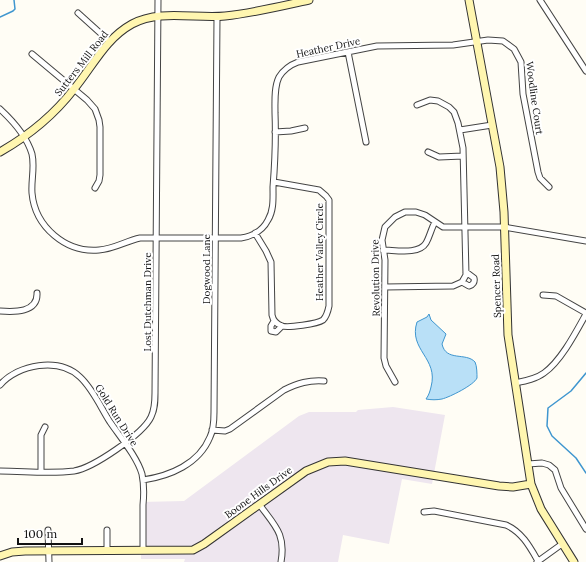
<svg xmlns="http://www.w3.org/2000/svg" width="586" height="562" viewBox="0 0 586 562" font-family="Lora,serif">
  <rect width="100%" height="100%" fill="#fffdf5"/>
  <path fill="#eee6ef" d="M393 407 445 415 432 484 402 479 389 544 343 535 338 562H184L185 559H141V502L184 501 299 416 309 412H356L358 410Z"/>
  <path fill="#b9e0f7" stroke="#3f96cf" d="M429 314 431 320 446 334 442 344C446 362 466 352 475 362 477 366 477 374 477 378 474 385 450 397 442 399 437 400 431 400 426 399 429 395 430 391 431 387 439 358 408 350 417 322L427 317Z"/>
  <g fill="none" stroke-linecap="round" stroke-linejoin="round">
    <path stroke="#3f96cf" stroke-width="1.5" d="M0 17 13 11 15 9 14 0
      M586 373 571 391 548 408 547 426 552 436 576 458 586 473"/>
    <g stroke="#444" stroke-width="7">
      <path id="street" d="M540 0 586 71
        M78 13 109 41
        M348 52 366 142
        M32 54 87 100 95 109 99 120 100 127V175L99 181 95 188
        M0 109C13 121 27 137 32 154 35 167 31 180 32 193 35 227 66 253 99 250 114 249 126 241 140 238H241C253 236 263 230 268 220 274 210 273 198 273 187 275 162 276 138 275 113 275 102 274 87 279 77 284 69 290 65 298 62L377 46 453 45 488 40 503 41 514 49 521 62 523 94 538 172 540 178 549 187
        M460 130 492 125
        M275 132 291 131 305 128
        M428 152 439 157 463 156
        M255 233 266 251 271 262 272 315C273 320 276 324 282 326 288 328 317 324 323 320 327 316 328 311 329 306V200L326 196 319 190 274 182
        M383 250C395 250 419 255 426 243 430 236 431 229 435 222
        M462 282 469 286C473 285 475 282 474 278L466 272
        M385 287 453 286 462 282 466 275 463 148 458 123 454 112 449 107 438 101 430 100 417 105
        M543 295 556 296 586 313
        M0 311C14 312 38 313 37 293
        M274 321 271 326V331L276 332 282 326
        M395 382 386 366 384 358 385 260 382 240 385 227 395 217 405 212H416L425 215 443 227H504L586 241
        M515 383C525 381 536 379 544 373 561 361 576 332 586 314
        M0 385C18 364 59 357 80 377 93 389 101 408 110 422 121 438 137 457 142 474 144 484 144 495 143 505 143 520 143 535 143 550
        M212 430 225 431 230 429 284 390C298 383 309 380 324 381
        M528 464 542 463 549 465 555 470 561 488 586 529
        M0 471C24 471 50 474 74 471 93 468 143 434 151 417 155 409 155 401 155 393L158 0
        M41 472V435L45 427
        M143 480C170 476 199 464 210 437 214 429 214 420 214 412L217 17
        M259 504C275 526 286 534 281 562
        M424 512 434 511 506 525C522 532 530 547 538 561
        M48 530 49 562
        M107 530V551
        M537 562 562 544"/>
    </g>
    <g stroke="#333" stroke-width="9">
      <path id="secondary" d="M469 0 500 167 504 212 508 335 531 484 541 509 574 562
        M0 152C28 136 54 115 74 89 93 66 105 39 132 24 159 9 196 19 225 16 253 13 282 6 309 0
        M0 556 12 552 25 551 193 550 204 544 306 471 328 462 345 461 499 486 513 487 531 484"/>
    </g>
    <use href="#street" stroke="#fff" stroke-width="5"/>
    <use href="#secondary" stroke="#fff6b0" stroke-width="7"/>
  </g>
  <g text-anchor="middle" stroke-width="4" stroke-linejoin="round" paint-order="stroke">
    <g font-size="10" fill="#111" stroke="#fff">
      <text transform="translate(328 47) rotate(-12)" y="4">Heather Drive</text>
      <text transform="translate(81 63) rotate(-52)" y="4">Sutters Mill Road</text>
      <text transform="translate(535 98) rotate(82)" y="4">Woodline Court</text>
      <text transform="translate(319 252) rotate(-90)" y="4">Heather Valley Circle</text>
      <text transform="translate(206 269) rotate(-90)" y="4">Dogwood Lane</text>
      <text transform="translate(375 278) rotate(-91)" y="4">Revolution Drive</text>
      <text transform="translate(496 286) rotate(-92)" y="4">Spencer Road</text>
      <text transform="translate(147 302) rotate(-90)" y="4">Lost Dutchman Drive</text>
      <text transform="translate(117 415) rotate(58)" y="4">Gold Run Drive</text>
      <text transform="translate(258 492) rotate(-36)" y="4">Boone Hills Drive</text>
    </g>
  </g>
  <path d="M18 538v6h64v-6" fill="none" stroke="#111111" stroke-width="2"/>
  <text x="24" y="538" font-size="12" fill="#111111" stroke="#ffffff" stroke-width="3" paint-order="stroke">100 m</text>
</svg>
